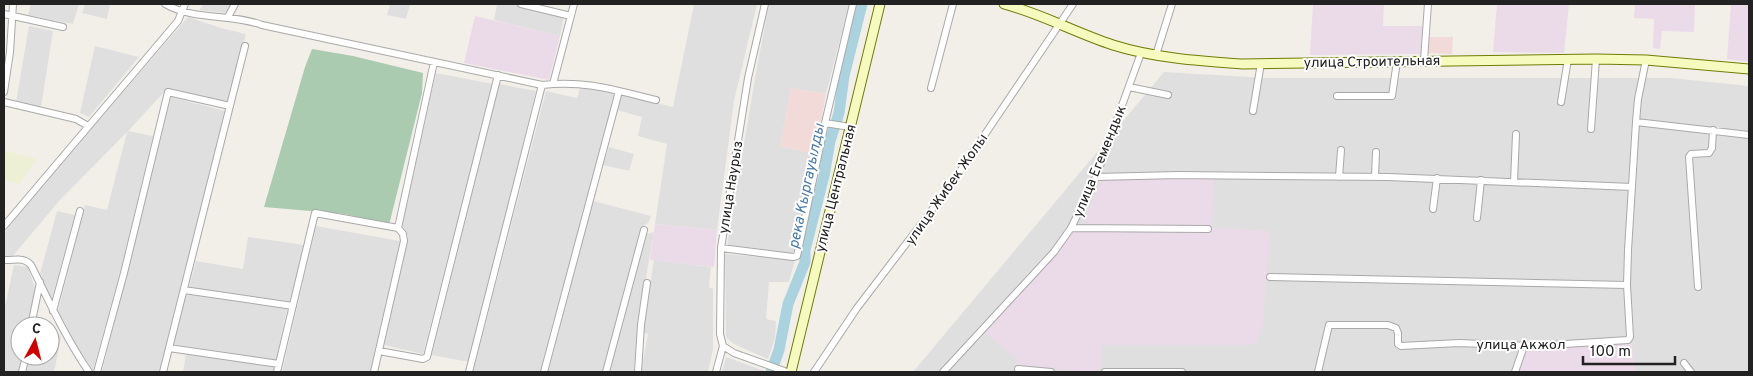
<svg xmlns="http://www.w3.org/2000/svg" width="1753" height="376" viewBox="0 0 1753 376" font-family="Overpass,sans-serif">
  <rect width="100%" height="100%" fill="#f2efe9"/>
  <path fill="#e0dfdf" d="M31 4H79L73 24 28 15Z
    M85 4H110L107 19 82 13Z
    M204 4H231L226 13 199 10Z
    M390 4H410L406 19 387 15Z
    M497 4H512L564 16 560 36 494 20Z
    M694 4H757L734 101 717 230 655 224 667 144 638 136 642 117 617 110 621 95 673 107Z
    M769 4H849L826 94 791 88 780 146 815 154 793 254 727 245 757 67Z
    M188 17 221 28 246 34 228 102 167 89 128 131 153 136 123 261 93 370 75 343 58 311 85 205 107 210 127 132 60 200 11 258 4 257V235L13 219Z
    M29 26 53 31 41 107 16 102Z
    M95 46 139 57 89 117 80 113Z
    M1164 72 1267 78H1671L1749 86V372H913Z
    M436 73 493 84 423 354 384 345 408 236 402 225Z
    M499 84 536 91 469 362 432 355Z
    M587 87 615 94 540 372H473L546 91 577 98 580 88Z
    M171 97 225 111 159 372H102Z
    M609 147 634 154 629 171 603 165Z
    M593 201 651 216 648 223 643 226 603 372H548Z
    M57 211 75 215 51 301 40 274Z
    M316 226 400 241 370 372H282Z
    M654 232 638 324 634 372H610L646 234Z
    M248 237 304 245 290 302 189 287 196 261 243 269Z
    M725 254 795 260 789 282H769L766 319 776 321 775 338 768 359 734 344 726 337Z
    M654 260 711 267 709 287 713 289V349L708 372H641L648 334 644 333V324Z
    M14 265 28 267 35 288 28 326H20V356H22L19 372H4V311Z
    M186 294 287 309 276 360 173 344Z
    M50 326 55 327 61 338 54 372H26L29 356H50Z
    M186 354 275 367 273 372H183Z
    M726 357 765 371V372H722Z"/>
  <path fill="#f2dad9" d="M1429 37H1453L1452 54 1428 53Z
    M791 88 826 94 815 154 780 146Z"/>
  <path fill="#ebdbe8" d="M1313 4H1384L1383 26H1423L1421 54 1310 55Z
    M1497 4H1569L1564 53 1493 52Z
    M1635 4H1695L1694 32 1662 31 1660 49 1653 48 1654 19 1634 18Z
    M1731 4H1749V62L1727 59Z
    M475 16 560 36 549 80 464 63Z
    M1214 178 1212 227 1269 231 1263 327 1254 345H1102L1101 367 1097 372H1088L1015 365 1019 361 985 333 1059 251 1074 230 1212 232V227L1088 224 1085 219 1102 180Z
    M655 224 717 230 714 267 650 260Z
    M1629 344 1633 347 1636 372H1520L1527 350Z"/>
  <path fill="#eef0d5" d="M4 150 37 159 19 184 4 180Z"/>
  <path fill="#aacbaf" d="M312 49 353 56 423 73 422 93 389 225 345 214 264 207 305 67Z"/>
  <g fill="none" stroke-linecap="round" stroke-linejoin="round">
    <path stroke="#aad3df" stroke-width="11" d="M771 372 779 350 788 304 805 262V250L824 176 830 141 839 113 844 76 862 4"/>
    <g stroke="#a9a9a9" stroke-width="8">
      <path id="street" d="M165 4C195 21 231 13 262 25L542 85C585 80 615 90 656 100
        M521 4 571 16
        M4 14 63 27
        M228 17 235 4
        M1156 55 1172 4
        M1424 60 1428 4
        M553 84 574 4
        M1129 87 1168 95
        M931 88 953 4
        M4 92 10 52 13 4
        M1337 96H1392L1397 61
        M4 102 76 119 88 126
        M1561 102 1568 59
        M1253 111 1261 63
        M1636 122 1749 135
        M825 123 850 127
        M1591 129 1596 59
        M1096 177 1178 175 1388 177 1632 187
        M1339 177 1341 150
        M1375 177 1376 152
        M1514 182 1516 134
        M1433 209 1437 178
        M1477 218 1481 180
        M4 226 178 21 185 4
        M1071 228 1208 229
        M721 248 793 257 797 256 825 123 853 4
        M4 260C14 261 23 256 31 265 49 302 66 338 89 372
        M1270 277 1627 285
        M1698 287 1689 157 1691 154 1709 153 1712 148 1713 130
        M184 290 293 306
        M53 311 80 211
        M31 326 40 282
        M723 346 734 353 787 372
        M169 348 279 364
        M379 351 423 359 427 357 498 75
        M1684 363 1691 372
        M1018 369 1051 372
        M22 372 26 356
        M97 372 124 273 168 92 230 106
        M163 372 245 46
        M277 372 315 213 398 228
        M374 372 404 241 403 234 398 228 434 62
        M469 372 542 85
        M544 372 619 91
        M606 372 644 230
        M638 372 641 325 647 283
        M716 372 723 346 720 334 721 248 748 78 765 4
        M814 372 857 308 948 189 1073 4
        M943 372 1054 252 1071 228 1096 177 1141 53
        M1105 372H1182
        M1318 372 1329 325H1388L1396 328 1398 333V344L1401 346 1459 343 1534 346 1628 340 1630 337 1627 285 1628 250 1636 122 1638 99 1646 60
        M1515 372 1524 346"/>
    </g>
    <g stroke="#707d05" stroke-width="11">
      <path id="secondary" d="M1004 4C1042 14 1076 33 1113 45 1154 58 1199 61 1242 64L1596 59 1646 60 1749 69
        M791 372 880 4"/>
    </g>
    <use href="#street" stroke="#fff" stroke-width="6"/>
    <use href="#secondary" stroke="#f7fabf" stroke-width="9"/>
  </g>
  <g text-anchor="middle" stroke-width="4" stroke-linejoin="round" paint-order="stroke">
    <g font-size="14" fill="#222" stroke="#fff">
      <text transform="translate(1372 61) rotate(-1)" y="5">улица Строительная</text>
      <text transform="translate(1099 161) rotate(-68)" y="5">улица Егемендык</text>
      <text transform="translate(730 187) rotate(-81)" y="5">улица Наурыз</text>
      <text transform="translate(835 188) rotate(-76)" y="5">улица Центральная</text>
      <text transform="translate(946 189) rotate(-55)" y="5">улица Жибек Жолы</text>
      <text x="1521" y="349">улица Акжол</text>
    </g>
    <g font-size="15" font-style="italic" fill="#4a7aab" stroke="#fff">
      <text transform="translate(806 186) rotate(-78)" y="5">река Кыргауылды</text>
    </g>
  </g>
  <rect width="1753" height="376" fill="none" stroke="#222222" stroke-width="10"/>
  <g transform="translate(35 341) rotate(7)"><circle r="24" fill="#ffffff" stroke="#a7a7a7"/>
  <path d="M0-4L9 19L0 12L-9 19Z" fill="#d40000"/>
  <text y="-8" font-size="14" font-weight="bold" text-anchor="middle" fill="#222222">С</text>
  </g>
  <path d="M1583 356v8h92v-8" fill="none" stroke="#222222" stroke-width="2.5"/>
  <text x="1590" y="356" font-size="15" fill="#222222" stroke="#ffffff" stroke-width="4" paint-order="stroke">100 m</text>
</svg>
